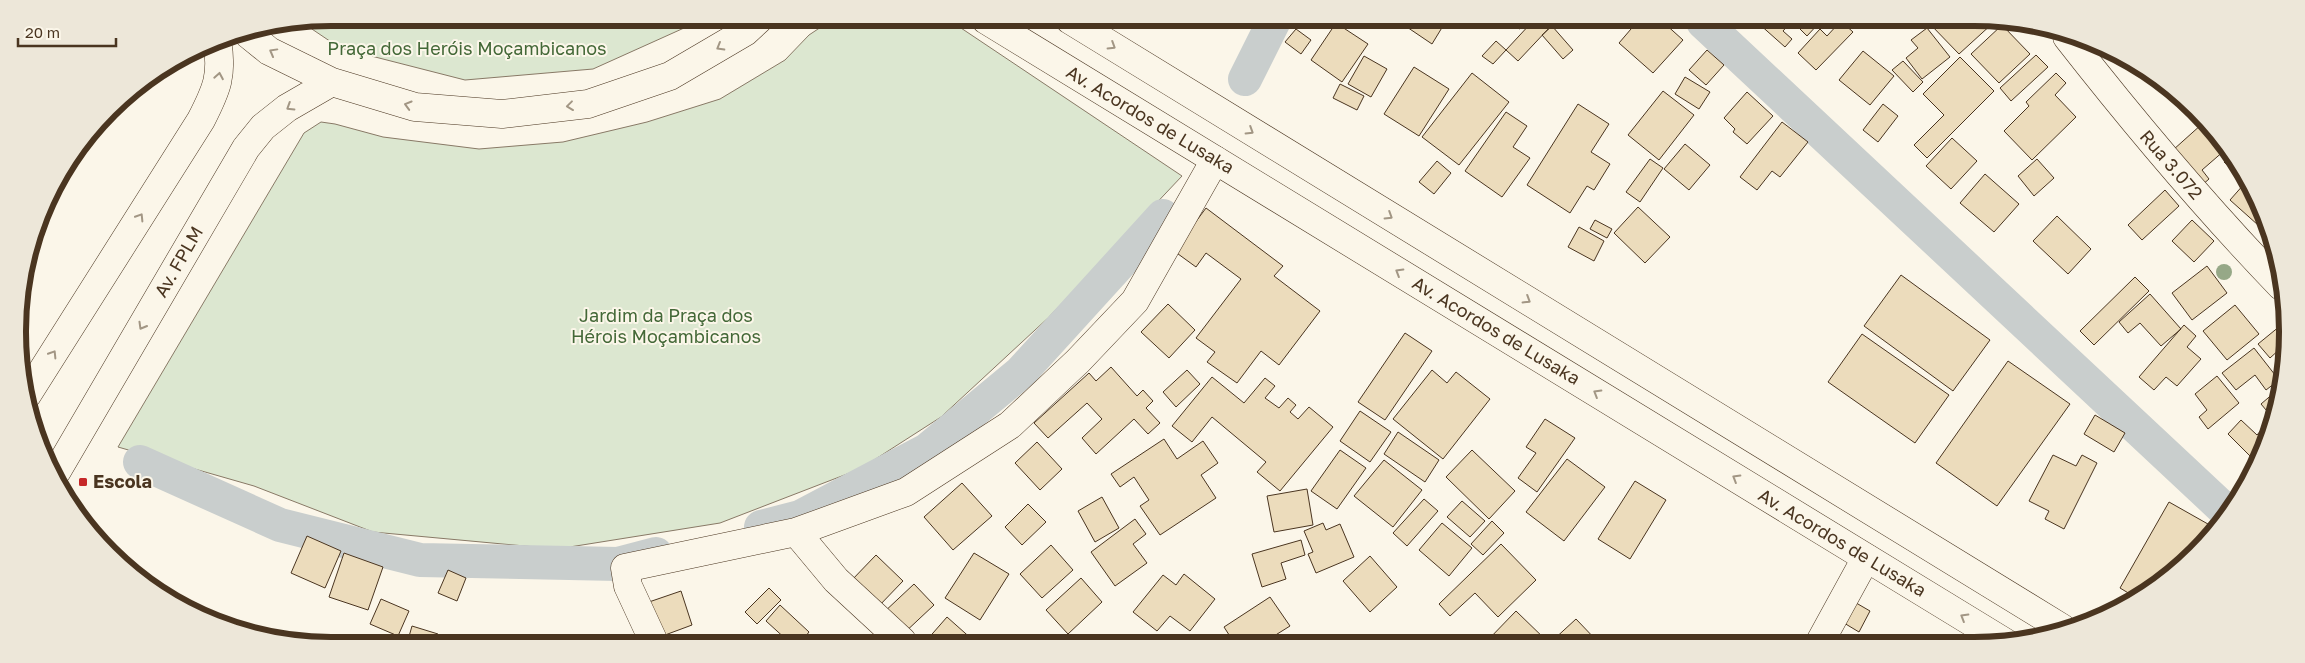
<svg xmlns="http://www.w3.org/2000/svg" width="2305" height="663" viewBox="0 0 2305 663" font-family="'Golos Text',sans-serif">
  <rect width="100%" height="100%" fill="#fbf6e9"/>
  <path fill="#dce7d0" stroke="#887966" d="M332 18 704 19 593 69 465 80 340 48 303 23Z
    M833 19 949 20 1182 176 1048 318 941 417 860 469 720 523 557 549 373 532 254 486 118 447 304 133 321 122 335 124 383 137 479 149 563 142 647 122 720 99 785 60 809 35Z"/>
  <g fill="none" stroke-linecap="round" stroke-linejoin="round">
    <path stroke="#c9cecd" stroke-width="34" d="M1703 22 2227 512
      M1245 79 1274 21
      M140 462 280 525 420 560 618 564 656 554
      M761 527 800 517 927 450 1021 372 1163 216"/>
  </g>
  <path fill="#ecdcbc" stroke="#4a3520" d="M1305 21H1323L1320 28Z
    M1398 21H1446L1432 44Z
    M1507 22H1523L1520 29 1506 23Z
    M1532 22H1547L1551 26 1518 61 1506 50Z
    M1637 22H1663L1683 40 1653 73 1619 43Z
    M1336 23 1368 44 1342 82 1311 60Z
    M1758 23H1790L1783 31 1792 39 1785 47Z
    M1794 23H1819L1807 36Z
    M1839 23H1843L1853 32 1816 70 1798 53 1820 29 1827 36Z
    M1929 23H1993L1959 54Z
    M2002 25 2030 54 1999 83 1971 54Z
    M1552 26 1573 50 1563 59 1542 35Z
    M1927 28 1950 57 1922 79 1906 58 1918 48 1911 40Z
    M1296 29 1311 40 1301 54 1285 42Z
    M1496 41 1506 50 1493 64 1482 56Z
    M1707 50 1724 65 1706 85 1689 70Z
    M1863 51 1894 76 1870 105 1839 80Z
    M2036 55 2048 67 2011 101 2000 88Z
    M1364 56 1387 69 1371 97 1348 84Z
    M1960 57 1994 91 1927 158 1914 145 1944 115 1923 94Z
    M1903 61 1923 82 1913 92 1892 70Z
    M1414 67 1449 89 1419 136 1384 114Z
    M1472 73 1509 102 1459 165 1422 137Z
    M2056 73 2066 83 2055 95 2076 117 2032 160 2004 131 2029 106 2026 102Z
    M1685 77 1710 92 1699 109 1675 94Z
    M1340 84 1364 96 1357 110 1333 98Z
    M1663 91 1694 115 1659 160 1628 135Z
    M1747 92 1773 116 1747 144 1733 132 1735 129 1724 118Z
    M1578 104 1609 124 1591 152 1610 164 1594 190 1587 186 1570 213 1527 185Z
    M1883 104 1898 116 1878 142 1863 130Z
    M1506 112 1527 126 1513 147 1530 158 1502 197 1465 171Z
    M1782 122 1808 142 1780 177 1772 171 1757 190 1740 177Z
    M2202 124 2225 150 2202 170 2209 179 2194 192 2173 150Z
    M1952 138 1977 161 1951 189 1926 166Z
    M1685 144 1710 165 1689 190 1664 169Z
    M2232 154 2241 172 2238 175 2224 162Z
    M1650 159 1663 168 1640 202 1626 192Z
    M2037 159 2054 178 2034 196 2018 176Z
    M1437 161 1451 173 1434 194 1419 182Z
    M1985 174 2019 204 1994 232 1960 203Z
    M2245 183 2261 221 2258 225 2230 200Z
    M2165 190 2179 206 2142 240 2128 225Z
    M1638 207 1670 237 1645 263 1614 233Z
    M1206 208 1283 266 1274 276 1320 311 1279 365 1261 351 1237 383 1207 362 1215 352 1196 338 1241 279 1206 253 1196 267 1174 251Z
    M2057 216 2091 249 2068 274 2033 241Z
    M1595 220 1612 229 1607 238 1590 229Z
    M2192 220 2214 241 2194 262 2172 241Z
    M1579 227 1604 241 1594 261 1568 247Z
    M2207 266 2227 293 2192 320 2172 293Z
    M1901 275 1990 340 1953 391 1864 326Z
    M2135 277 2149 291 2094 345 2080 331Z
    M2150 294 2181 329 2161 346 2140 323 2128 333 2119 322Z
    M1168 304 1195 330 1169 358 1141 332Z
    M2235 305 2259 334 2227 360 2203 331Z
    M2184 325 2196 336 2187 347 2201 359 2177 386 2166 377 2154 390 2139 377Z
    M2280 326 2281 348 2270 358 2258 344Z
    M1405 333 1432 351 1385 420 1358 402Z
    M1862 334 1949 395 1915 443 1828 382Z
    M2254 348 2279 380 2266 390 2255 375 2236 390 2222 373Z
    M2008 361 2070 404 1997 506 1936 463Z
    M1111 367 1137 396 1143 390 1153 401 1146 408 1160 423 1148 434 1134 419 1096 454 1082 438 1102 419 1087 403 1048 438 1034 423 1089 373 1096 381Z
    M1187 370 1200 384 1176 407 1163 392Z
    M1432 370 1447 383 1456 372 1490 399 1443 459 1393 419Z
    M2217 376 2239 403 2208 429 2199 417 2207 410 2195 394Z
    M1212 377 1244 403 1265 378 1275 386 1265 398 1279 408 1288 398 1296 405 1290 412 1298 419 1309 407 1333 427 1280 491 1257 472 1266 462 1212 417 1192 442 1172 426Z
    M2282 386V392L2272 417 2261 404Z
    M1360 411 1391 432 1370 462 1340 441Z
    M2095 415 2125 433 2114 452 2084 434Z
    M1545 419 1575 438 1537 492 1518 478 1536 453 1526 447Z
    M2241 420 2257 435 2263 428 2267 432 2259 452 2253 459 2228 434Z
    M1398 432 1439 460 1425 482 1384 454Z
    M1164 439 1177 459 1203 441 1218 463 1201 475 1216 498 1160 535 1140 506 1149 500 1134 477 1120 487 1111 474Z
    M1037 442 1062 469 1040 490 1015 463Z
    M1340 450 1366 468 1337 509 1311 491Z
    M1472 450 1515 491 1489 519 1446 477Z
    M2053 455 2076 466 2082 455 2097 463 2064 529 2045 519 2049 511 2029 501Z
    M1567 459 1605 487 1564 541 1526 512Z
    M1384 460 1422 490 1393 527 1354 496Z
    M1635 481 1666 500 1630 559 1598 539Z
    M962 483 992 516 953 550 924 517Z
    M1307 489 1313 525 1274 532 1267 496Z
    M1102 497 1119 528 1095 542 1078 511Z
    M1424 499 1438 511 1407 546 1393 533Z
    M1462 501 1485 521 1470 537 1447 517Z
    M2169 502 2215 528 2195 554 2135 597 2120 588Z
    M1028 504 1046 522 1022 545 1005 527Z
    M1135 519 1146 534 1133 544 1147 563 1115 586 1091 552Z
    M1492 521 1504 533 1483 555 1471 544Z
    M1323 523 1326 530 1340 524 1354 557 1316 573 1308 554 1313 552 1304 531Z
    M1442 523 1472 548 1449 576 1419 550Z
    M307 536 341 551 325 588 291 573Z
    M1301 540 1305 555 1281 563 1286 579 1262 587 1252 554Z
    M1501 544 1536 580 1498 617 1475 593 1450 616 1439 604Z
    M1051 545 1073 570 1042 598 1020 574Z
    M344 553 383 567 368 610 329 597Z
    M974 553 1009 574 980 620 945 598Z
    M876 555 903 581 877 608 850 582Z
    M1370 556 1397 587 1370 612 1343 581Z
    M448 570 466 578 457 601 438 593Z
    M1184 574 1215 599 1190 631 1170 616 1157 631 1133 612 1163 575 1176 585Z
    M1081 578 1102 602 1068 634 1046 610Z
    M914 584 934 605 902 635 882 614Z
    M769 588 781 600 757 624 745 612Z
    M681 591 692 625 657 638 646 603Z
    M1270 597 1290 626 1266 641H1233L1224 627Z
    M381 599 409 611 398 636 370 624Z
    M1851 600 1870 611 1859 632 1839 620Z
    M780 605 809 632 802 641H788L766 621Z
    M1516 611 1548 642H1486Z
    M947 617 974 641H926Z
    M1576 619 1598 642H1551Z
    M412 626 438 634 436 640H408Z"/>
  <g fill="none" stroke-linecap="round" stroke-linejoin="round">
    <g stroke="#4a3520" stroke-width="29">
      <path id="street" d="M2067 37C2135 124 2205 207 2281 286
        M796 532 836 580 902 641
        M653 640 628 586 625 568 796 532 906 492 1010 425 1078 361 1135 301 1215 160
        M1820 642 1866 558"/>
    </g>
    <g stroke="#4a3520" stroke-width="29">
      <path id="secondary" d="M986 20 2006 643
        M1070 20 2062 628
        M248 34 269 51 332 82 415 107 502 114 588 104 670 76 745 32 759 19
        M27 395 201 120C217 89 223 75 217 40
        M57 471 246 148 263 127 287 108 332 82"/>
    </g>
    <use href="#street" stroke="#fbf6e9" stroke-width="28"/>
    <use href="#secondary" stroke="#fbf6e9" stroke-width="28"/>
  </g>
  <circle fill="#96a887" cx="2224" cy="272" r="8"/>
  <defs><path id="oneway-chevron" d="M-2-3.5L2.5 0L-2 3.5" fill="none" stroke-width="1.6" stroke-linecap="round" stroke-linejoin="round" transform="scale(1.25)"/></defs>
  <g stroke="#a29684">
    <use href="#oneway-chevron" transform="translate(1112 46) rotate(32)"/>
    <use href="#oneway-chevron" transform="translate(720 47) rotate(150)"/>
    <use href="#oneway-chevron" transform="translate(273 52) rotate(-151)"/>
    <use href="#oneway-chevron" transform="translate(219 76) rotate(-80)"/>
    <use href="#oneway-chevron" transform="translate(408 105) rotate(-164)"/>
    <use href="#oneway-chevron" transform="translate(570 106) rotate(173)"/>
    <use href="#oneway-chevron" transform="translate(290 107) rotate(148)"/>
    <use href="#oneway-chevron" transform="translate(1250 131) rotate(32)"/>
    <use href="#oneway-chevron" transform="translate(1389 216) rotate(32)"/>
    <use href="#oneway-chevron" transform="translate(140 217) rotate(-58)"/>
    <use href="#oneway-chevron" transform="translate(1399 272) rotate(-149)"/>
    <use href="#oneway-chevron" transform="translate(1527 300) rotate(32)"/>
    <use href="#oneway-chevron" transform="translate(142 326) rotate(120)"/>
    <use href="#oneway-chevron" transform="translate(53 354) rotate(-58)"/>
    <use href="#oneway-chevron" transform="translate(1597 393) rotate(-149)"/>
    <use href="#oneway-chevron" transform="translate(1736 478) rotate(-149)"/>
    <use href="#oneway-chevron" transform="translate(1964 617) rotate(-149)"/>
  </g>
  <rect fill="#c62828" stroke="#fbf6e9" stroke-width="2" x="78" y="477" width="10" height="10" rx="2.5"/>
  <g text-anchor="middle" stroke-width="4" stroke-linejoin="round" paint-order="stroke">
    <g font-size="18" fill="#436837" stroke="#fbf6e9">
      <text x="467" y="55">Praça dos Heróis Moçambicanos</text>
      <text x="666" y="322">Jardim da Praça dos<tspan x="666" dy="21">Hérois Moçambicanos</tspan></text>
    </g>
    <g font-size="18" fill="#4a3520" stroke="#fbf6e9">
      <text transform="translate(1150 120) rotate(31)" y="6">Av. Acordos de Lusaka</text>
      <text transform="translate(2171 165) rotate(49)" y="6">Rua 3.072</text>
      <text transform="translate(179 262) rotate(-60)" y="6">Av. FPLM</text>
      <text transform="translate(1496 331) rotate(31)" y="6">Av. Acordos de Lusaka</text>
      <text transform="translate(1842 543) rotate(31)" y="6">Av. Acordos de Lusaka</text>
    </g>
    <g font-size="18" font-weight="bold" fill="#4a3520" stroke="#fbf6e9" text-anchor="start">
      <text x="93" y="488">Escola</text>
    </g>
  </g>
  <path d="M0 0H2305V663H0ZM331 26H1974A305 305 0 0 1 2279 331V332A305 305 0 0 1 1974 637H331A305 305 0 0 1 26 332V331A305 305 0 0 1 331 26Z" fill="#ede7d9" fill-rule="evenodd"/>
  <path fill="none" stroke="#4a3520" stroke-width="6" d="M331 26H1974A305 305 0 0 1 2279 331V332A305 305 0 0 1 1974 637H331A305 305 0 0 1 26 332V331A305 305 0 0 1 331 26Z"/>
  <path d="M18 38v8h98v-8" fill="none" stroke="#4a3520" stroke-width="2.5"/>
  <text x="25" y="38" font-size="15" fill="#4a3520" stroke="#fbf6e9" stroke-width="4" paint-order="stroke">20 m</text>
</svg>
